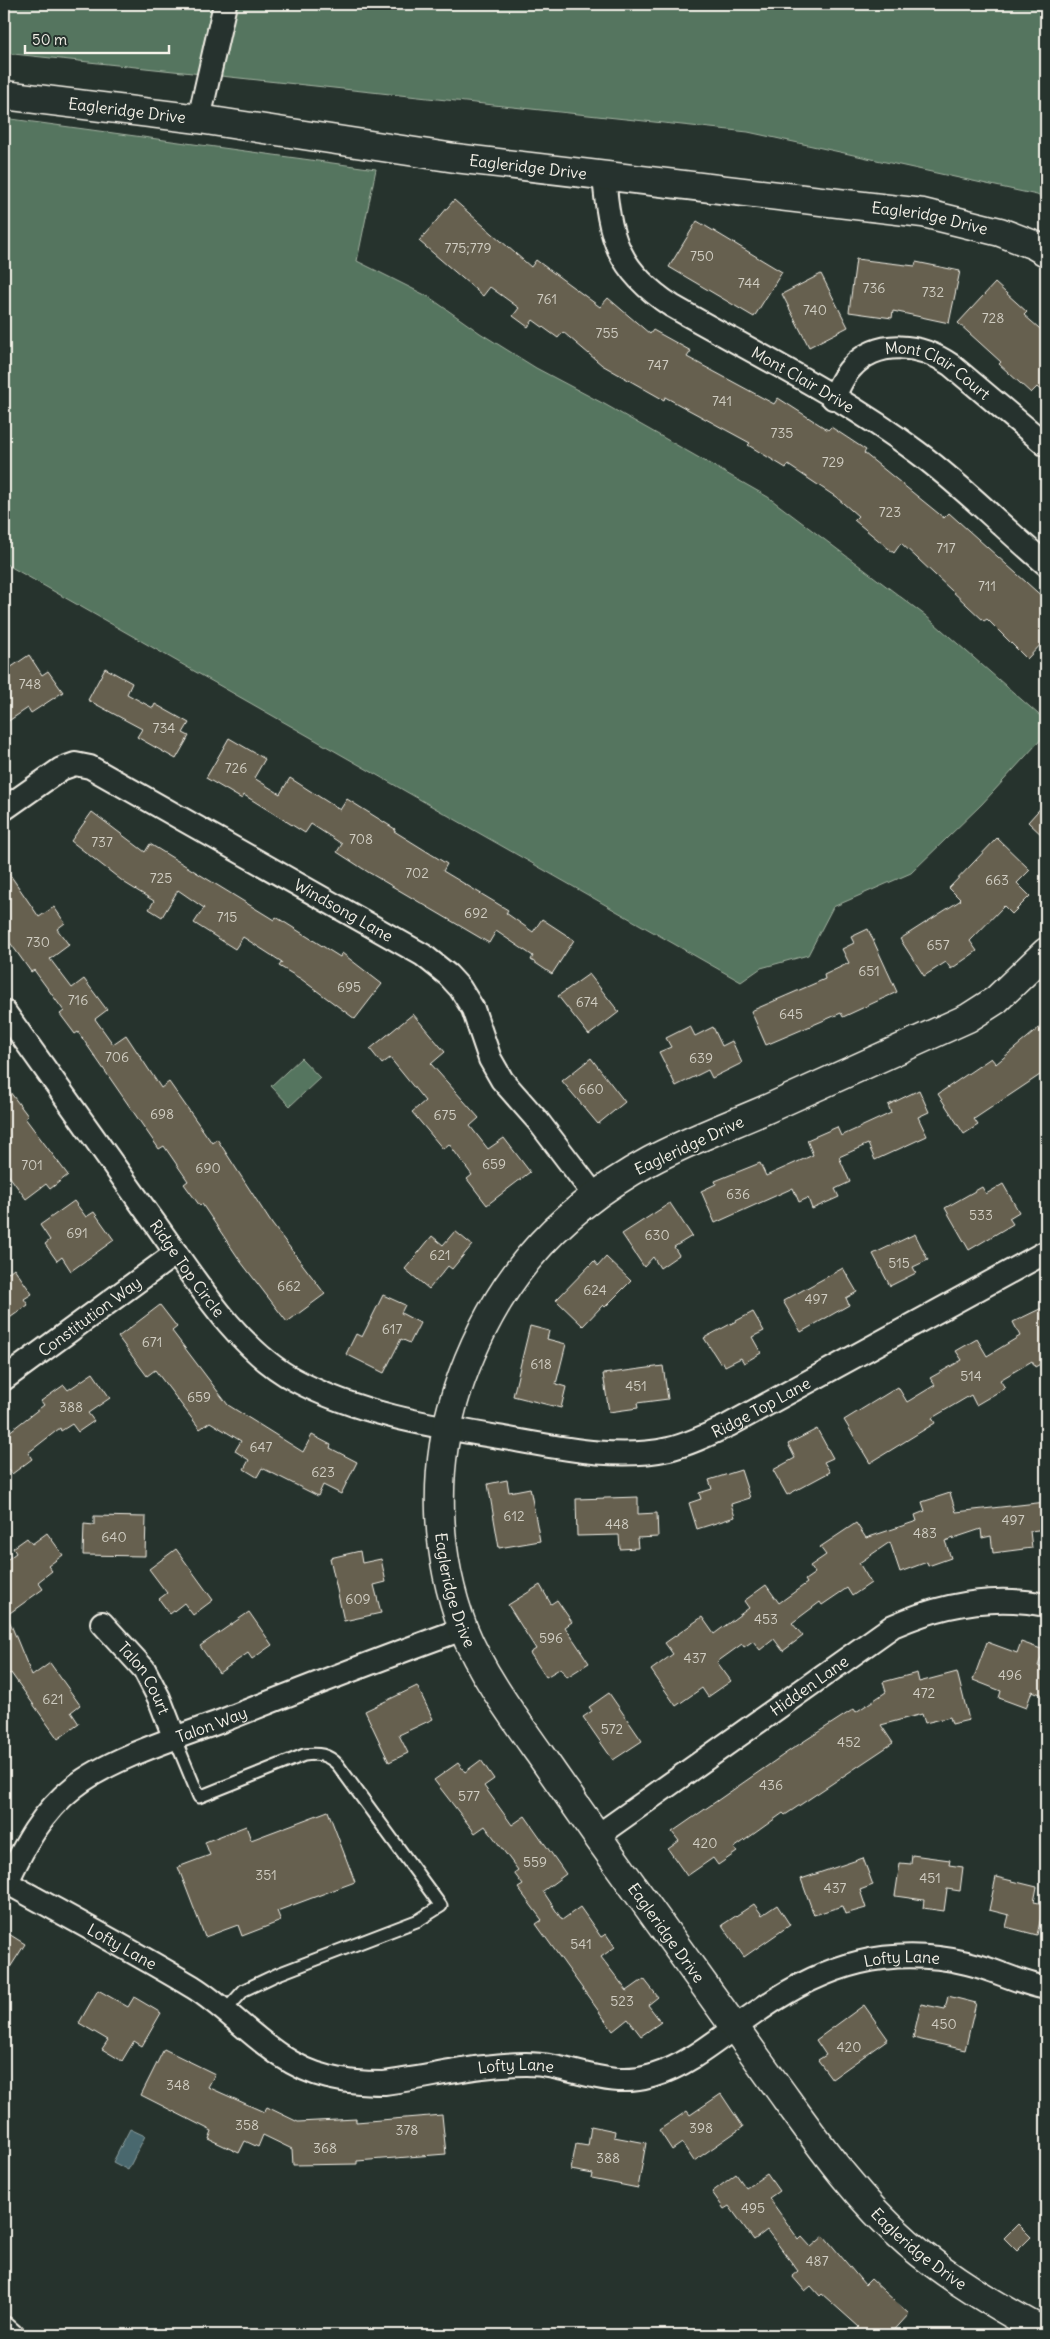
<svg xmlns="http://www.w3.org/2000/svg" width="1050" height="2339" viewBox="0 0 1050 2339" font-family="Delius,sans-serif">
  <rect width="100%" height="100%" fill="#26332d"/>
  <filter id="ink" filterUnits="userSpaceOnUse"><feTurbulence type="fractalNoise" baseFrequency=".02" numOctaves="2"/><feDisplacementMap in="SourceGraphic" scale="10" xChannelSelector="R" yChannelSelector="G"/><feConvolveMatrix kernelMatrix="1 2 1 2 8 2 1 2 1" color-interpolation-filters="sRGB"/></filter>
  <g filter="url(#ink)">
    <path fill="#55755e" stroke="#a4b3a3" d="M4 4H1046V200L1037 195 748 132 4 53Z
      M4 118 376 169 357 261 429 297 480 333 536 368 606 405 768 497 926 616 1046 721V734L982 804 911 873 833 907 808 955 761 968 741 982 4 563Z
      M301 1058 320 1078 290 1106 271 1086Z"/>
    <path fill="#48686e" stroke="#8d9f9f" d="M130 2129 145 2136 128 2170 113 2162Z"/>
    <path fill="#66604f" stroke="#f4f1e8" d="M454 200 531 267 536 260 600 307 608 298 650 334 653 330 691 351 687 357 774 404 778 398 828 430 831 427 866 450 864 453 944 518 949 513 1046 600V639L1027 659 987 619 984 621 901 543 894 553 854 520 858 516 836 497 788 465 786 468 748 445 750 443 665 397 664 400 602 365 563 332 558 338 533 320 528 327 513 316 519 308 490 287 483 296 419 241Z
      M697 221 782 272 754 317 669 267Z
      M856 259 915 266 916 262 960 271 949 323 893 311 892 318 849 312Z
      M821 274 848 327 809 347 782 294Z
      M995 283 1027 312 1024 315 1046 334V395L1037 387 1031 393 999 364 1001 362 958 323Z
      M29 655 42 675 48 671 63 692 31 713 28 708 4 724V672Z
      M105 668 132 683 127 694 153 708 155 704 189 723 183 733 189 736 176 759 137 737 142 729 88 700Z
      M229 738 265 759 254 778 280 794 290 778 340 810 347 799 395 829 394 831 447 864 443 871 508 910 506 913 533 932 542 919 574 940 552 974 531 960 533 956 496 931 489 943 368 872 337 852 342 844 311 824 305 833 244 795 242 799 206 778Z
      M1046 802V839L1028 822Z
      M92 812 145 852 150 844 274 920 276 917 340 957 342 953 382 984 355 1019 301 979 279 966 282 962 243 937 235 949 194 923 204 908 178 890 162 917 149 909 154 901 125 883 71 841Z
      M997 838 1030 870 1017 883 1030 896 1012 914 1004 906 970 941 977 951 951 969 946 962 924 976 900 939 961 900 949 888Z
      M4 866 39 917 54 907 65 923 57 929 69 945 50 959 72 988 84 979 107 1010 95 1019 113 1044 126 1035 161 1088 169 1082 212 1143 217 1139 272 1224 325 1294 287 1322 241 1262 202 1204 200 1206 184 1184 188 1181 164 1146 159 1149 78 1032 75 1034 60 1014 64 1011 34 970 31 972 4 934Z
      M868 929 897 992 843 1017 841 1013 766 1045 751 1011 825 979 824 975 849 963 842 949 854 943 851 937Z
      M589 974 619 1012 589 1035 558 996Z
      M413 1014 445 1052 431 1064 479 1118 470 1126 488 1149 504 1138 530 1172 487 1205 467 1179 472 1175 449 1144 443 1149 412 1112 425 1101 390 1058 382 1064 370 1049Z
      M1046 1022V1071L974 1119 978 1125 964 1134 938 1094 991 1058 996 1064Z
      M690 1026 695 1036 713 1027 722 1046 732 1041 742 1063 712 1078 708 1070 676 1086 659 1052 671 1047 666 1038Z
      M591 1058 625 1102 598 1124 562 1081Z
      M4 1084 28 1116 25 1118 68 1175 50 1189 46 1184 26 1199 4 1169Z
      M919 1090 929 1112 918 1117 927 1136 875 1160 868 1144 839 1157 850 1182 835 1189 839 1197 812 1209 808 1198 799 1202 793 1188 715 1223 701 1191 716 1184 715 1181 760 1163 766 1176 813 1155 807 1140 837 1127 841 1136 891 1113 888 1105Z
      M1003 1184 1019 1212 1009 1218 1013 1224 969 1250 945 1208 982 1187 986 1194Z
      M74 1201 86 1217 94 1212 114 1240 71 1271 62 1257 57 1261 45 1244 50 1240 40 1225Z
      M670 1203 692 1236 674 1247 679 1255 660 1268 653 1257 644 1267 622 1234Z
      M455 1231 472 1245 452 1269 448 1266 429 1289 405 1269 432 1236 443 1245Z
      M915 1234 928 1260 913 1267 916 1273 890 1286 873 1254Z
      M606 1257 631 1281 605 1307 603 1305 583 1326 556 1300 594 1261 598 1266Z
      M14 1268 32 1294 24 1299 28 1305 4 1322V1276Z
      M843 1268 857 1292 846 1298 849 1305 801 1332 783 1301Z
      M383 1295 405 1305 401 1313 420 1323 410 1343 401 1339 384 1373 346 1354 356 1334 362 1337Z
      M160 1305 177 1327 172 1331 228 1405 303 1452 312 1435 331 1445 330 1448 357 1462 341 1494 323 1485 318 1496 262 1468 257 1477 244 1469 249 1460 235 1451 241 1441 210 1422 200 1429 155 1370 147 1376 118 1337Z
      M1046 1306V1361L1035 1367 1032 1361 1000 1380 1005 1388 976 1405 971 1395 932 1418 935 1423 870 1463 844 1420 898 1387 907 1402 935 1385 930 1378 962 1360 956 1351 977 1339 987 1356 1020 1336 1013 1322Z
      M753 1312 764 1331 752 1337 761 1353 744 1363 741 1358 725 1366 723 1362 720 1363 704 1338Z
      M530 1326 549 1331 547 1339 566 1344 556 1384 566 1387 561 1408 513 1396Z
      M663 1366 668 1399 637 1403 638 1408 609 1412 603 1374Z
      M93 1373 110 1398 88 1413 94 1421 78 1432 72 1424 61 1431 60 1428 28 1453 32 1459 12 1474 4 1463V1436L44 1405 41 1401 64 1385 68 1390Z
      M817 1429 833 1458 824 1462 830 1472 787 1495 773 1470 795 1458 788 1444Z
      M741 1470 750 1498 731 1504 735 1517 697 1529 689 1503 701 1499 699 1493 712 1489 709 1480Z
      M507 1480 509 1492 530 1488 540 1541 499 1548 488 1484Z
      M950 1493 956 1512 1046 1502V1529L1030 1531 1032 1548 993 1553 991 1536 982 1538 981 1529 945 1541 951 1558 928 1566 927 1562 900 1572 890 1542 859 1563 871 1583 852 1596 847 1588 822 1605 820 1602 792 1623 803 1636 783 1651 774 1639 760 1650 753 1641 744 1647 742 1644 717 1662 731 1681 708 1697 702 1688 676 1706 651 1670 673 1654 665 1643 702 1617 714 1634 749 1608 744 1601 766 1585 779 1603 807 1583 805 1580 815 1573 810 1566 826 1555 820 1547 856 1523 866 1538 917 1521 915 1515 925 1511 922 1502Z
      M638 1497V1514L657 1513 658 1537 637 1538 638 1548 620 1549 619 1535 577 1536 576 1499Z
      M94 1516 146 1517 145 1556 83 1555 84 1524 94 1525Z
      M47 1533 63 1555 48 1566 52 1571 38 1582 43 1589 7 1615 32 1676 50 1663 80 1705 71 1712 79 1724 58 1739 11 1673 4 1676V1562L16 1553 13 1548 27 1538 32 1544Z
      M176 1549 213 1600 193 1615 184 1603 170 1614 159 1599 167 1593 149 1569Z
      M360 1551 362 1563 381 1559 386 1582 374 1585 381 1613 344 1621 330 1558Z
      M540 1585 551 1604 557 1600 572 1622 565 1627 589 1663 567 1677 561 1668 546 1677 530 1653 536 1649 508 1605Z
      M249 1612 272 1645 252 1659 248 1653 219 1673 200 1646Z
      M987 1642 1017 1653 1021 1642 1044 1650 1038 1666 1046 1670V1696L1032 1691 1026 1708 999 1698 1001 1691 973 1680Z
      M957 1672 969 1720 952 1724 950 1717 925 1723 922 1714 881 1725 893 1743 785 1815 783 1813 734 1848 737 1852 718 1865 713 1858 687 1876 668 1849 679 1841 672 1832 792 1749 854 1709 856 1712 886 1692 883 1682 917 1673 919 1682Z
      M417 1686 433 1719 399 1735 408 1753 389 1762 365 1711Z
      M609 1693 642 1741 613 1760 583 1717 592 1711 589 1707Z
      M481 1760 494 1779 484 1786 512 1825 525 1816 566 1874 543 1891 562 1920 580 1907 601 1937 606 1934 615 1947 601 1957 627 1991 644 1979 658 1997 648 2005 661 2022 641 2036 628 2019 613 2031 536 1924 542 1920 518 1888 523 1885 514 1873 518 1870 485 1826 475 1833 434 1780 458 1763 465 1772Z
      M328 1811 355 1882 277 1911 281 1921 242 1936 238 1925 205 1937 178 1867 210 1855 205 1842 246 1826 251 1840Z
      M912 1855 950 1860 949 1865 963 1867 960 1891 947 1889 944 1911 923 1908 924 1900 895 1896 900 1863 911 1864Z
      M863 1858 873 1885 860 1890 866 1908 845 1914 842 1906 814 1915 801 1879Z
      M996 1877 1037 1887 1034 1902 1044 1904 1037 1935 1006 1927 1009 1915 989 1910Z
      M754 1904 762 1915 777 1905 790 1925 744 1957 722 1925Z
      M4 1931 25 1944 4 1977Z
      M98 1990 128 2007 134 1997 161 2013 142 2046 134 2041 122 2061 102 2049 108 2040 79 2023Z
      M948 1996 976 2003 965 2050 913 2038 921 2004 945 2009Z
      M864 2005 888 2039 832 2079 818 2060 826 2055 816 2040Z
      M164 2049 215 2074 208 2087 264 2112 267 2107 298 2122 356 2119V2122L442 2115 446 2154 357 2161V2164L293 2165 292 2149 263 2135 258 2147 245 2141 239 2153 209 2139 212 2131 141 2095Z
      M721 2094 743 2127 694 2161 682 2143 672 2150 659 2130 687 2111 690 2115Z
      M591 2126 615 2131 614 2137 646 2143 638 2188 592 2179 593 2174 571 2170 576 2144 588 2146Z
      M736 2174 746 2188 767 2174 779 2191 769 2198 799 2240 802 2237 811 2247 824 2236 865 2285 871 2279 909 2314 890 2335H851L859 2327 822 2294 820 2296 811 2286 805 2291 792 2276 798 2271 767 2230 754 2240 729 2206 724 2209 712 2192Z
      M1018 2224 1031 2237 1017 2251 1004 2238Z"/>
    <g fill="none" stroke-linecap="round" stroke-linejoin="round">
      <g stroke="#f4f1e8" stroke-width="15">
        <path id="lane" d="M175 1739 199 1797 304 1755C318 1753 328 1754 338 1765L441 1906 419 1920 278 1974 244 1990 226 2010"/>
      </g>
      <g stroke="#f4f1e8" stroke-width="26">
        <g id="street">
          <path d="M199 119 225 4"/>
          <path id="s1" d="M604 175C609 237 617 270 672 306 754 353 841 395 917 452 963 486 1002 527 1046 564"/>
          <path id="s2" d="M833 398C839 387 843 376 851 368 878 338 921 344 951 365L1046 445"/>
          <path id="s3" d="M4 809 61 769 75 764 90 767 423 955 448 975 460 988 473 1009 490 1059 502 1080 538 1121 595 1196"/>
          <path id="s4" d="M4 1011C52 1079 101 1147 149 1215 189 1269 234 1348 295 1380 358 1414 433 1426 504 1438 557 1447 615 1461 669 1449 690 1444 710 1434 729 1425L1046 1252"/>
          <path id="s5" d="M4 1379 176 1253"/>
          <path id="s6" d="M102 1623 144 1669 159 1698 175 1739"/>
          <path id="s7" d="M597 1836 893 1626C942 1604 992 1594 1046 1605"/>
          <path id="s8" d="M4 1881C67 1916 131 1950 193 1987 239 2016 273 2064 328 2077 346 2082 366 2083 384 2083 431 2077 479 2064 526 2064 572 2064 606 2090 652 2076 693 2064 726 2032 761 2009 826 1964 889 1945 967 1963 994 1969 1019 1983 1046 1988"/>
          <path id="s9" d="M7 1882C24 1846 42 1812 74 1787 109 1759 176 1738 219 1722 300 1690 381 1658 463 1629"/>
          <path d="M4 2328 12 2335"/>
        </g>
      </g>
      <g stroke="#f4f1e8" stroke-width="31">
        <g id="secondary">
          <path id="s10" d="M4 95 199 119 455 158 923 213 1000 232 1034 245 1046 252"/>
          <path id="s11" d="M1046 952 996 1000 968 1018C901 1049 834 1079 767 1109 728 1126 687 1141 650 1161 551 1215 491 1287 456 1394 432 1469 435 1554 463 1628 480 1671 512 1715 539 1753 577 1808 616 1863 656 1918 697 1975 738 2032 779 2089 818 2143 857 2199 908 2243 950 2279 998 2307 1046 2333"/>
        </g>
      </g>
      <use href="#lane" stroke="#26332d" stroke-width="11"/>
      <use href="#street" stroke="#26332d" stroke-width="22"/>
      <use href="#secondary" stroke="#26332d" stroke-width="28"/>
    </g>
  </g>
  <g text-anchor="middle" stroke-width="4" stroke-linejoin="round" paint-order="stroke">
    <g font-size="14" fill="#d0cdc2">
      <text x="468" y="253">775;779</text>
      <text x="702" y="261">750</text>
      <text x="749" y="288">744</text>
      <text x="874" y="293">736</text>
      <text x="933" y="297">732</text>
      <text x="547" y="304">761</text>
      <text x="815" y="315">740</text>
      <text x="993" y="323">728</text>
      <text x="607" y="338">755</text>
      <text x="658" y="370">747</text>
      <text x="722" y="406">741</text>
      <text x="782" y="438">735</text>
      <text x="833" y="467">729</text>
      <text x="890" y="517">723</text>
      <text x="946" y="553">717</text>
      <text x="987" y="591">711</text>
      <text x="30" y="689">748</text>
      <text x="164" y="733">734</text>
      <text x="236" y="773">726</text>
      <text x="361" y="844">708</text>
      <text x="102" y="847">737</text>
      <text x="417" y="878">702</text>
      <text x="161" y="883">725</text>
      <text x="997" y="885">663</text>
      <text x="476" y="918">692</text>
      <text x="227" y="922">715</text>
      <text x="38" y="947">730</text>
      <text x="938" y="950">657</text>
      <text x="869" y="976">651</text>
      <text x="349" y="992">695</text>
      <text x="78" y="1005">716</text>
      <text x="587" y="1007">674</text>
      <text x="791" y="1019">645</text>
      <text x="117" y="1062">706</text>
      <text x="701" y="1063">639</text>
      <text x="591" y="1094">660</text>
      <text x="162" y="1119">698</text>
      <text x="445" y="1120">675</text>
      <text x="494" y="1169">659</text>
      <text x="32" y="1170">701</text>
      <text x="208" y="1173">690</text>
      <text x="738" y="1199">636</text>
      <text x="981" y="1220">533</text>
      <text x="77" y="1238">691</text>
      <text x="657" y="1240">630</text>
      <text x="440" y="1260">621</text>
      <text x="899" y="1268">515</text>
      <text x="289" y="1291">662</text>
      <text x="595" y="1295">624</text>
      <text x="816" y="1304">497</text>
      <text x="392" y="1334">617</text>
      <text x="152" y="1347">671</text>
      <text x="541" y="1369">618</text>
      <text x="971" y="1381">514</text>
      <text x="636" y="1391">451</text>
      <text x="199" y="1402">659</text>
      <text x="71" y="1412">388</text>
      <text x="261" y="1452">647</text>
      <text x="323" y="1477">623</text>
      <text x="514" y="1521">612</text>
      <text x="1013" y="1525">497</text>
      <text x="617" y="1529">448</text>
      <text x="925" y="1538">483</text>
      <text x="114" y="1542">640</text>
      <text x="358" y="1604">609</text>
      <text x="766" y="1624">453</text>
      <text x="551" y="1643">596</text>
      <text x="695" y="1663">437</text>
      <text x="1010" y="1680">496</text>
      <text x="924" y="1698">472</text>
      <text x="53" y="1704">621</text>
      <text x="612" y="1734">572</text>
      <text x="849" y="1747">452</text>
      <text x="771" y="1790">436</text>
      <text x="469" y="1801">577</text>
      <text x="705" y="1848">420</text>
      <text x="535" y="1867">559</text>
      <text x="266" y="1880">351</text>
      <text x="930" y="1883">451</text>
      <text x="835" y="1893">437</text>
      <text x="581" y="1949">541</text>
      <text x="622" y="2006">523</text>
      <text x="944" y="2029">450</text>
      <text x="849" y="2052">420</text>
      <text x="178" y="2090">348</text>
      <text x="247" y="2130">358</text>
      <text x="701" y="2133">398</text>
      <text x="407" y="2135">378</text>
      <text x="325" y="2153">368</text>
      <text x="608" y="2163">388</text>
      <text x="753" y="2213">495</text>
      <text x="817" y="2266">487</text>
    </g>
    <g font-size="16" fill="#f4f1e8" stroke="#26332d">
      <text dy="6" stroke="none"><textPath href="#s10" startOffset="124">Eagleridge Drive</textPath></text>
      <text dy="6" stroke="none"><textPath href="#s10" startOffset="529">Eagleridge Drive</textPath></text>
      <text dy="6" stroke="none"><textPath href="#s10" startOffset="934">Eagleridge Drive</textPath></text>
      <text dy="6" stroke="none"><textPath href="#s2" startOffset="134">Mont Clair Court</textPath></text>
      <text dy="6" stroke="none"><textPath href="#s1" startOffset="305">Mont Clair Drive</textPath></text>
      <text dy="6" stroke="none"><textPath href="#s3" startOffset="391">Windsong Lane</textPath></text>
      <text transform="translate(689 1145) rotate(-25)" y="6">Eagleridge Drive</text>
      <text dy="6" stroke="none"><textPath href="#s4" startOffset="316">Ridge Top Circle</textPath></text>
      <text dy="6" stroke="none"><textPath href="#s5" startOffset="106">Constitution Way</textPath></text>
      <text dy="6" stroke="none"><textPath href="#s4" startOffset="958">Ridge Top Lane</textPath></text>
      <text dy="6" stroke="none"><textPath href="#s11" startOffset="962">Eagleridge Drive</textPath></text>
      <text dy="6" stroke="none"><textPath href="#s6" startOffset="70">Talon Court</textPath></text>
      <text dy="6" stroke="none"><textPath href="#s7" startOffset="260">Hidden Lane</textPath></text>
      <text dy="6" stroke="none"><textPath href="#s9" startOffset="269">Talon Way</textPath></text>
      <text dy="6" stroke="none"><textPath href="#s11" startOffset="1368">Eagleridge Drive</textPath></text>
      <text dy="6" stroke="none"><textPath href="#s8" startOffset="135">Lofty Lane</textPath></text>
      <text dy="6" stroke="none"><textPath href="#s8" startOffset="989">Lofty Lane</textPath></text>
      <text dy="6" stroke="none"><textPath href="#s8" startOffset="570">Lofty Lane</textPath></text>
      <text dy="6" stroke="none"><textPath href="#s11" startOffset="1774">Eagleridge Drive</textPath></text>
    </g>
  </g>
  <rect width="1050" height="2339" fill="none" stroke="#26332d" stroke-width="20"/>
  <rect x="10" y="10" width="1030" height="2319" fill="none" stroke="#f4f1e8" stroke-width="2" filter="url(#ink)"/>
  <path d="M25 45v8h144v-8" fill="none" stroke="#f4f1e8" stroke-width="2.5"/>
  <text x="32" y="45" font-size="15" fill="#f4f1e8" stroke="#26332d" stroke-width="4" paint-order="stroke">50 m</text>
</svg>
